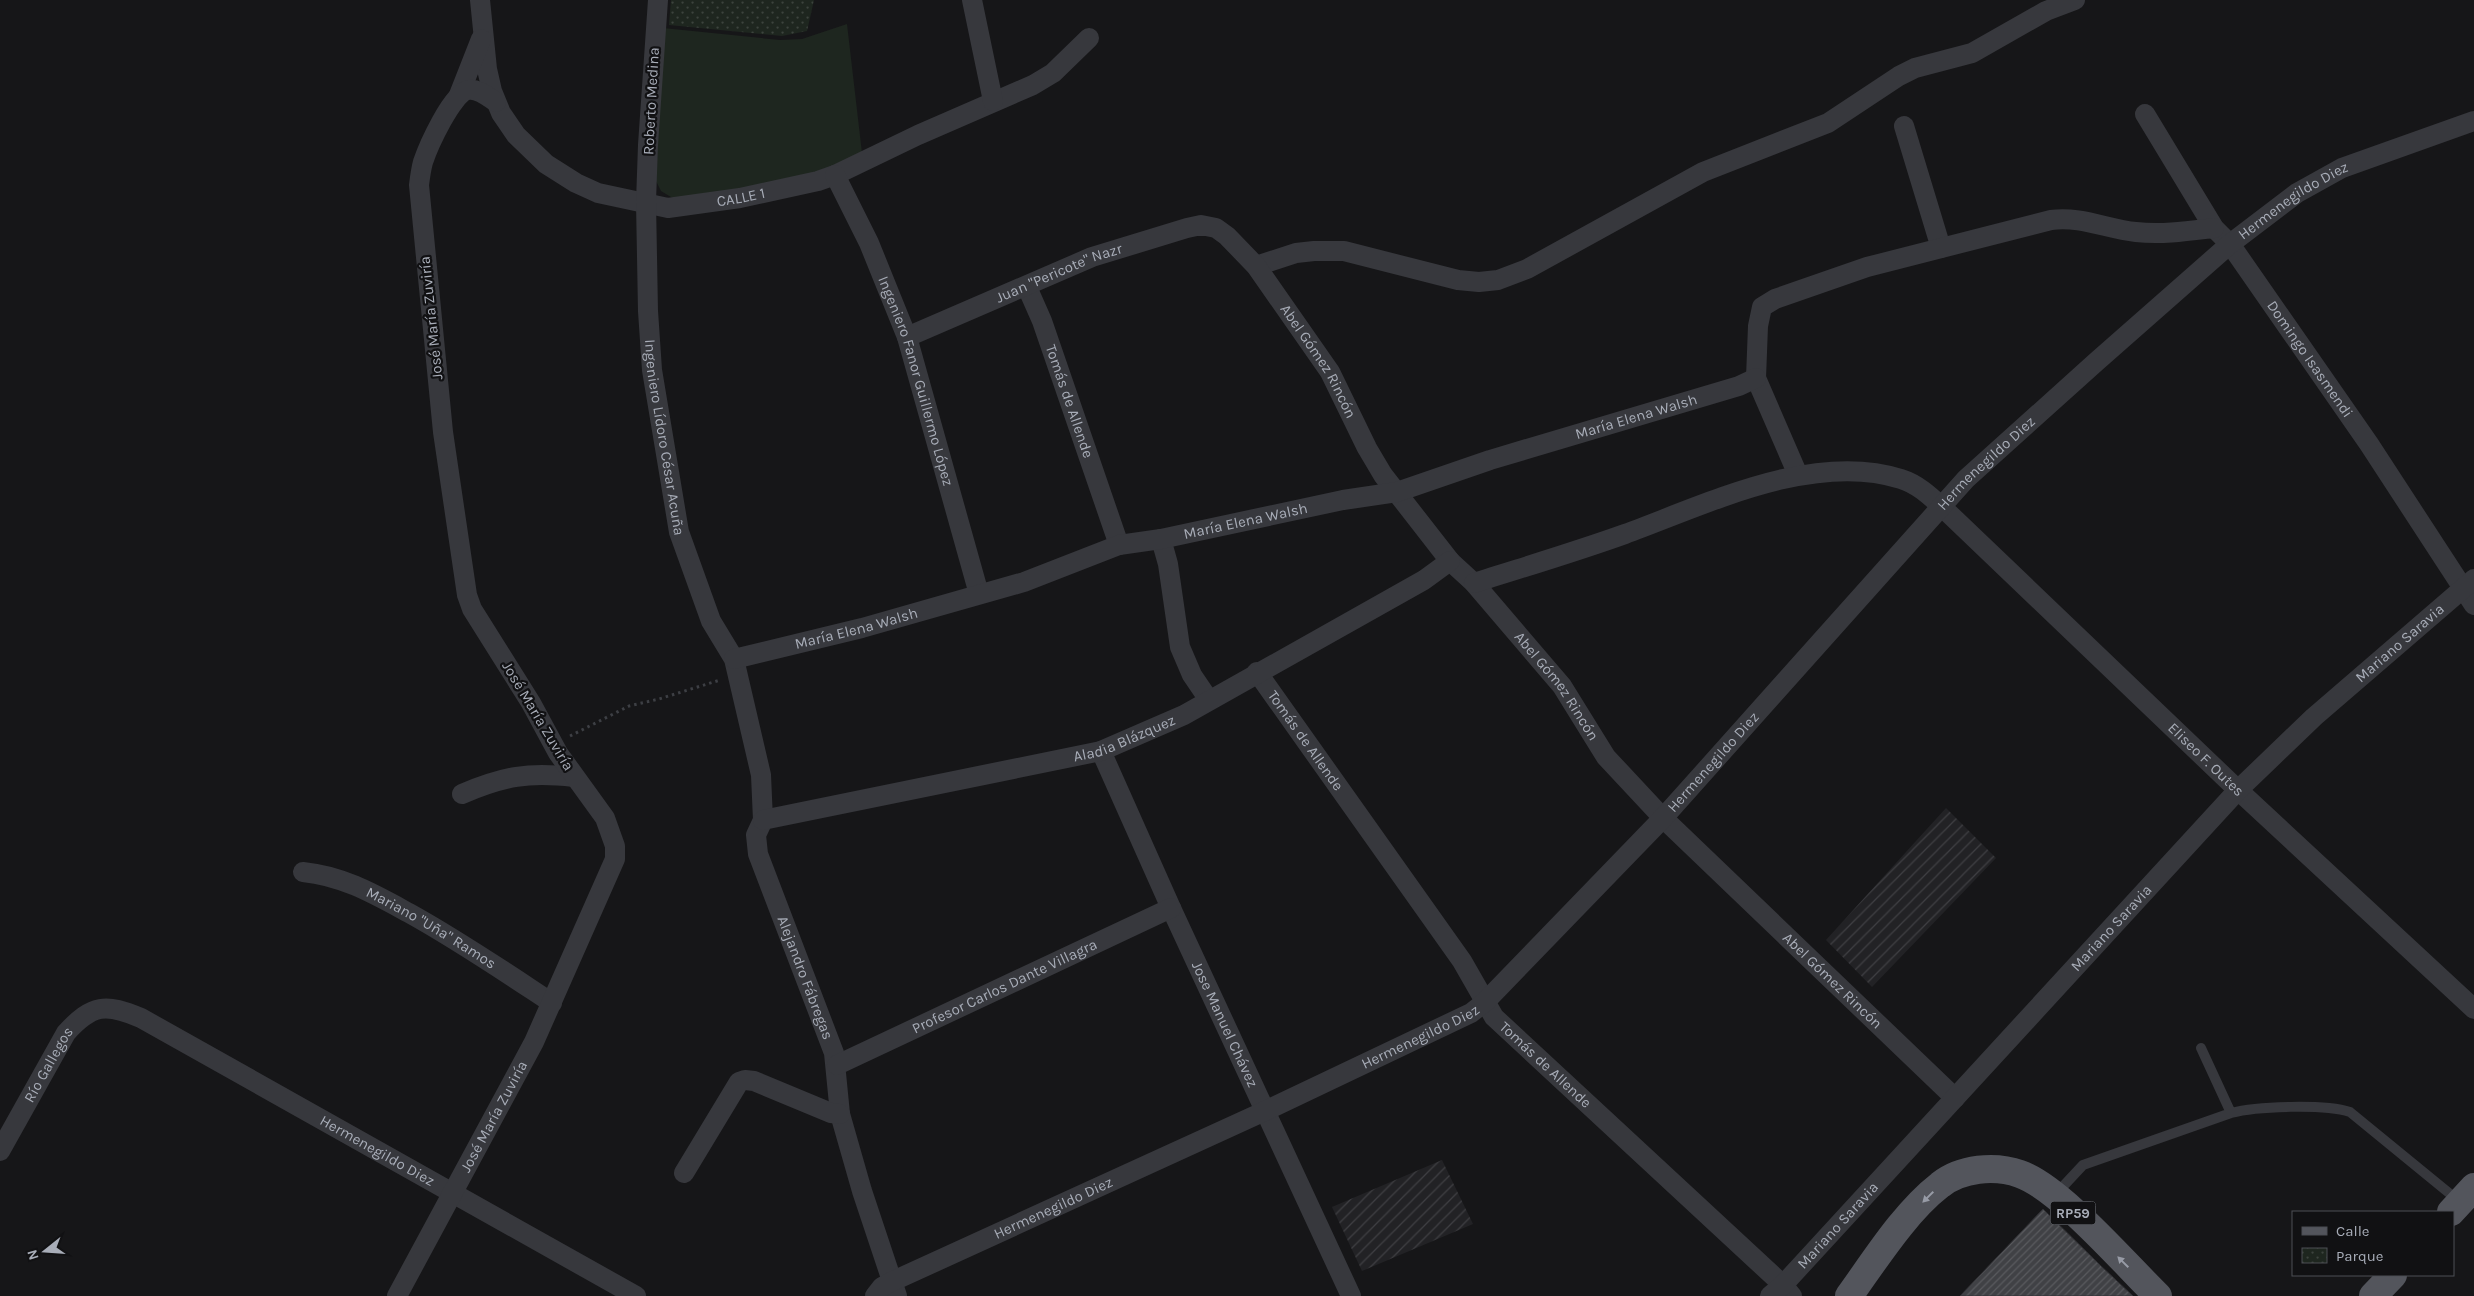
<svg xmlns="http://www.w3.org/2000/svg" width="2474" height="1296" viewBox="0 0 2474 1296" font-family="Karla,sans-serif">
  <defs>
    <pattern id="industrial-furrows" width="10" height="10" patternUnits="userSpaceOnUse" patternTransform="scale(1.25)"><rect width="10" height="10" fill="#222225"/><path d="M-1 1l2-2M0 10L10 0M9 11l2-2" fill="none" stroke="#3f3f43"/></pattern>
    <pattern id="park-dots" width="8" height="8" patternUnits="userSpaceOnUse" patternTransform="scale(1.25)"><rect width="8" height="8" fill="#1e261f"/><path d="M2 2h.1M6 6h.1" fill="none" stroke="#3c433d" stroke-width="1.8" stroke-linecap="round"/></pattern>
    <pattern id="building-hatch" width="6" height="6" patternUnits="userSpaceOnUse" patternTransform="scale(1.25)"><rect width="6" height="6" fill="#404145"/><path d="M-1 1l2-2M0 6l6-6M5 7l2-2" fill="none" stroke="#595a5e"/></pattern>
  </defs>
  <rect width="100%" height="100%" fill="#161618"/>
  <path fill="url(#industrial-furrows)" d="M1946 808 1996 858 1872 987 1826 940Z
    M1442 1160 1473 1224 1362 1271 1332 1207Z"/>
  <path fill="#1e261f" d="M847 24 862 153 820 171 775 183 676 200 661 191 656 181 663 28 780 40 802 39Z"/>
  <path fill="url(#park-dots)" d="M671 0H814L807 31 782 36 669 25Z"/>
  <path fill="url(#building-hatch)" stroke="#303034" d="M2043 1209 2100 1265 2133 1296H1960Z"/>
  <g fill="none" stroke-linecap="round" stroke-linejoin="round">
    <path stroke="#3d3f44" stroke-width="3" stroke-dasharray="2.5 4" stroke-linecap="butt" d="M570 736 629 706 659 699 720 680"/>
    <path stroke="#37383d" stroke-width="10" d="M2201 1048 2231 1113
      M2055 1195 2083 1165 2231 1113C2257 1106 2325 1104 2350 1112L2460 1202"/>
    <g stroke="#37383d" stroke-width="20">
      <path id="s1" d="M480 0 487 69 492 91 501 113 516 135 546 164 576 183 598 193 668 208 740 198 818 181 835 175 918 135 1033 85 1053 73 1089 38"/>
      <path id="s2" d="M658 0 648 145 646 202 648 311 652 370 679 532 711 621 734 659 761 775 763 820 756 835 758 854 834 1053 840 1114 862 1191 897 1296"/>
      <path d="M972 0 993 101"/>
      <path d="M459 95 481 39"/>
      <path id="s3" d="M2145 114 2214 228 2230 244 2369 444 2474 605"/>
      <path d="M1904 126 1941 248"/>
      <path id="s4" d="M835 175 869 243 907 337 979 594"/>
      <path d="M1256 266 1296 253 1314 251H1344L1458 280 1479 282 1498 280 1527 269 1703 172 1828 123 1899 76 1915 68 1972 53 2046 11 2075 0"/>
      <path id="s5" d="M1027 287 1042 321 1119 545"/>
      <path id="s6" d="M907 337 1092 257 1187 228 1201 225 1216 228 1227 236 1256 266 1330 372 1367 448 1383 475 1450 561 1474 583 1562 686 1606 757 1663 818 1955 1098"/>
      <path d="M1798 475 1756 378 1758 326 1762 307 1775 299 1867 267 2051 220C2081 216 2107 229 2136 232 2162 235 2189 231 2214 228"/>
      <path d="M1161 539 1168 564 1180 647 1192 675 1209 700"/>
      <path id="s7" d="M1474 583C1524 567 1575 552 1625 534 1707 504 1814 451 1901 479 1917 484 1929 495 1941 506L2238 790 2474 1009"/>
      <path id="s8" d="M734 659 862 628 1024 582 1119 545 1161 539 1343 500 1397 492 1490 460 1739 386 1756 378"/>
      <path id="s9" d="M1257 672 1462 961 1494 1017 1783 1285 1792 1296"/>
      <path id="s10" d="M1101 751 1171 908 1351 1296"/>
      <path d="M462 794C504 776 528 772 574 777"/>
      <path id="s11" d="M763 820 1101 751 1184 715 1424 580 1450 561"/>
      <path id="s12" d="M303 872C343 876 374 894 409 913 458 940 505 972 552 1003"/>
      <path id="s13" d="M837 1065 1171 908"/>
      <path id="s14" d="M0 1151 66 1033C92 1004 106 1003 141 1018L636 1296"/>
      <path d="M684 1173 739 1082 745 1080 754 1081 831 1113 840 1114"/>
      <path id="s15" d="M397 1296 534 1042 615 859V846L605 818 558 753 531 703 472 609 467 595 443 432 419 185C420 177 421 169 423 162 428 147 452 93 468 90 478 88 488 97 496 102"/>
      <path id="s16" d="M875 1296 882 1287 891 1282 1265 1111 1471 1013 1485 1002 1663 818 1966 479 2096 362 2230 244 2297 193 2342 168 2474 121"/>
      <path id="s17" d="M1770 1296 1783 1285 2238 790 2314 717 2474 579"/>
    </g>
    <path stroke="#53555c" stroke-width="28" d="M2451 1212 2474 1187
      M1849 1296C1875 1260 1905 1212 1940 1185 1961 1168 1995 1165 2020 1174 2060 1188 2125 1264 2158 1296
      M2373 1296 2393 1275"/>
  </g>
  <defs><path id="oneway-solid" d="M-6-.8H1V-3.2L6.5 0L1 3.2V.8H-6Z" transform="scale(1.25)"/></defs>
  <g fill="#979ba6">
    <use href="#oneway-solid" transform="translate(1928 1197) rotate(135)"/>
    <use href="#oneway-solid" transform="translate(2123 1262) rotate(-135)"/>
  </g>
  <g text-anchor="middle" stroke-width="4.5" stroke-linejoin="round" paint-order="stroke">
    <rect fill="#111113" stroke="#7b7e86" stroke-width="1" x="2050.5" y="1201.5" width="45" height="23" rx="4"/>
    <g font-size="14" font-weight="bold" fill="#a8adb8">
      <text x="2073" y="1218">RP59</text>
    </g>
    <g font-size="15" fill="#a8adb8" stroke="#111113">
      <text transform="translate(651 101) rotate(-87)" y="5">Roberto Medina</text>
      <text dy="5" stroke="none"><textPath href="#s1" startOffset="389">CALLE 1</textPath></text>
      <text dy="5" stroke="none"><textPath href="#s16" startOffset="1820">Hermenegildo Diez</textPath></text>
      <text dy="5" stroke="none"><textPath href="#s6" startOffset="165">Juan "Pericote" Nazr</textPath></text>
      <text transform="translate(431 318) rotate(-96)" y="5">José María Zuviría</text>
      <text dy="5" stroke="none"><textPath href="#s3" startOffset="296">Domingo Isasmendi</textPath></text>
      <text dy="5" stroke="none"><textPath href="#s6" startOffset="500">Abel Gómez Rincón</textPath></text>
      <text dy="5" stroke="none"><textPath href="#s4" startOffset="222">Ingeniero Fanor Guillermo López</textPath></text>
      <text dy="5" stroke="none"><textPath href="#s5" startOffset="122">Tomás de Allende</textPath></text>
      <text dy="5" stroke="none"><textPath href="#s8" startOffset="936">María Elena Walsh</textPath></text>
      <text dy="5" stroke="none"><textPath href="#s2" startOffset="439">Ingeniero Lídoro César Acuña</textPath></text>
      <text dy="5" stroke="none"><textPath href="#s16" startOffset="1415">Hermenegildo Diez</textPath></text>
      <text dy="5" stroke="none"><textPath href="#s8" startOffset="531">María Elena Walsh</textPath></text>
      <text dy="5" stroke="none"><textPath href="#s8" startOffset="126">María Elena Walsh</textPath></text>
      <text dy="5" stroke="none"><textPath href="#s17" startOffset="908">Mariano Saravia</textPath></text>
      <text dy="5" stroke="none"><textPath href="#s6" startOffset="905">Abel Gómez Rincón</textPath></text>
      <text transform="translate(538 716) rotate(59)" y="5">José María Zuviría</text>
      <text dy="5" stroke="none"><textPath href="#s11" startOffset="371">Aladia Blázquez</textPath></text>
      <text dy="5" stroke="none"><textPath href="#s9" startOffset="84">Tomás de Allende</textPath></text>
      <text dy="5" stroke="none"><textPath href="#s7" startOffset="861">Eliseo F. Outes</textPath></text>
      <text dy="5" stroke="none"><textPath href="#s16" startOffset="1010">Hermenegildo Diez</textPath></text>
      <text dy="5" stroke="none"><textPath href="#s17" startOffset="502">Mariano Saravia</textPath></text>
      <text dy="5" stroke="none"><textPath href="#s12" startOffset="141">Mariano "Uña" Ramos</textPath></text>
      <text dy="5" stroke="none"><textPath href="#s2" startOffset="1006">Alejandro Fábregas</textPath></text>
      <text dy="5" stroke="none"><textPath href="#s6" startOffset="1310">Abel Gómez Rincón</textPath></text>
      <text dy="5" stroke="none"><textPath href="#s13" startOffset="185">Profesor Carlos Dante Villagra</textPath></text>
      <text dy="5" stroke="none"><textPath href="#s10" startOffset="300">Jose Manuel Chávez</textPath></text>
      <text dy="5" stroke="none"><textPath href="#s16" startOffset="605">Hermenegildo Diez</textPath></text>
      <text dy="5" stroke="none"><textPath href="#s9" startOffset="489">Tomás de Allende</textPath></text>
      <text dy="5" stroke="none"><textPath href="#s14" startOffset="99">Río Gallegos</textPath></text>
      <text dy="5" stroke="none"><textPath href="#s15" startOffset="204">José María Zuviría</textPath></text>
      <text dy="5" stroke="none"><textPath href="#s14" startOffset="491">Hermenegildo Diez</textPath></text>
      <text dy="5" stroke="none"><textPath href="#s16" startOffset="200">Hermenegildo Diez</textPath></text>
      <text dy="5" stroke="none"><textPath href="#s17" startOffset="98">Mariano Saravia</textPath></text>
    </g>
  </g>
  <rect x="2292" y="1211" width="162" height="65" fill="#111113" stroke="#4d4f55"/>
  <rect x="2302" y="1227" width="25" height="8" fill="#53555c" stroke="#4d4f55"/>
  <text x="2336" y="1236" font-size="15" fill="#a8adb8">Calle</text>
  <rect x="2302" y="1248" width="25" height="15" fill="url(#park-dots)" stroke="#4d4f55"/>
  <text x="2336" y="1261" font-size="15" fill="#a8adb8">Parque</text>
  <g transform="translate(45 1251) rotate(253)" stroke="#111113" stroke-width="4" paint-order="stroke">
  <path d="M0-4L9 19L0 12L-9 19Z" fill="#a8adb8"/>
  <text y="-8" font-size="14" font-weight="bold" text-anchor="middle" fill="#a8adb8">N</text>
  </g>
</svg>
